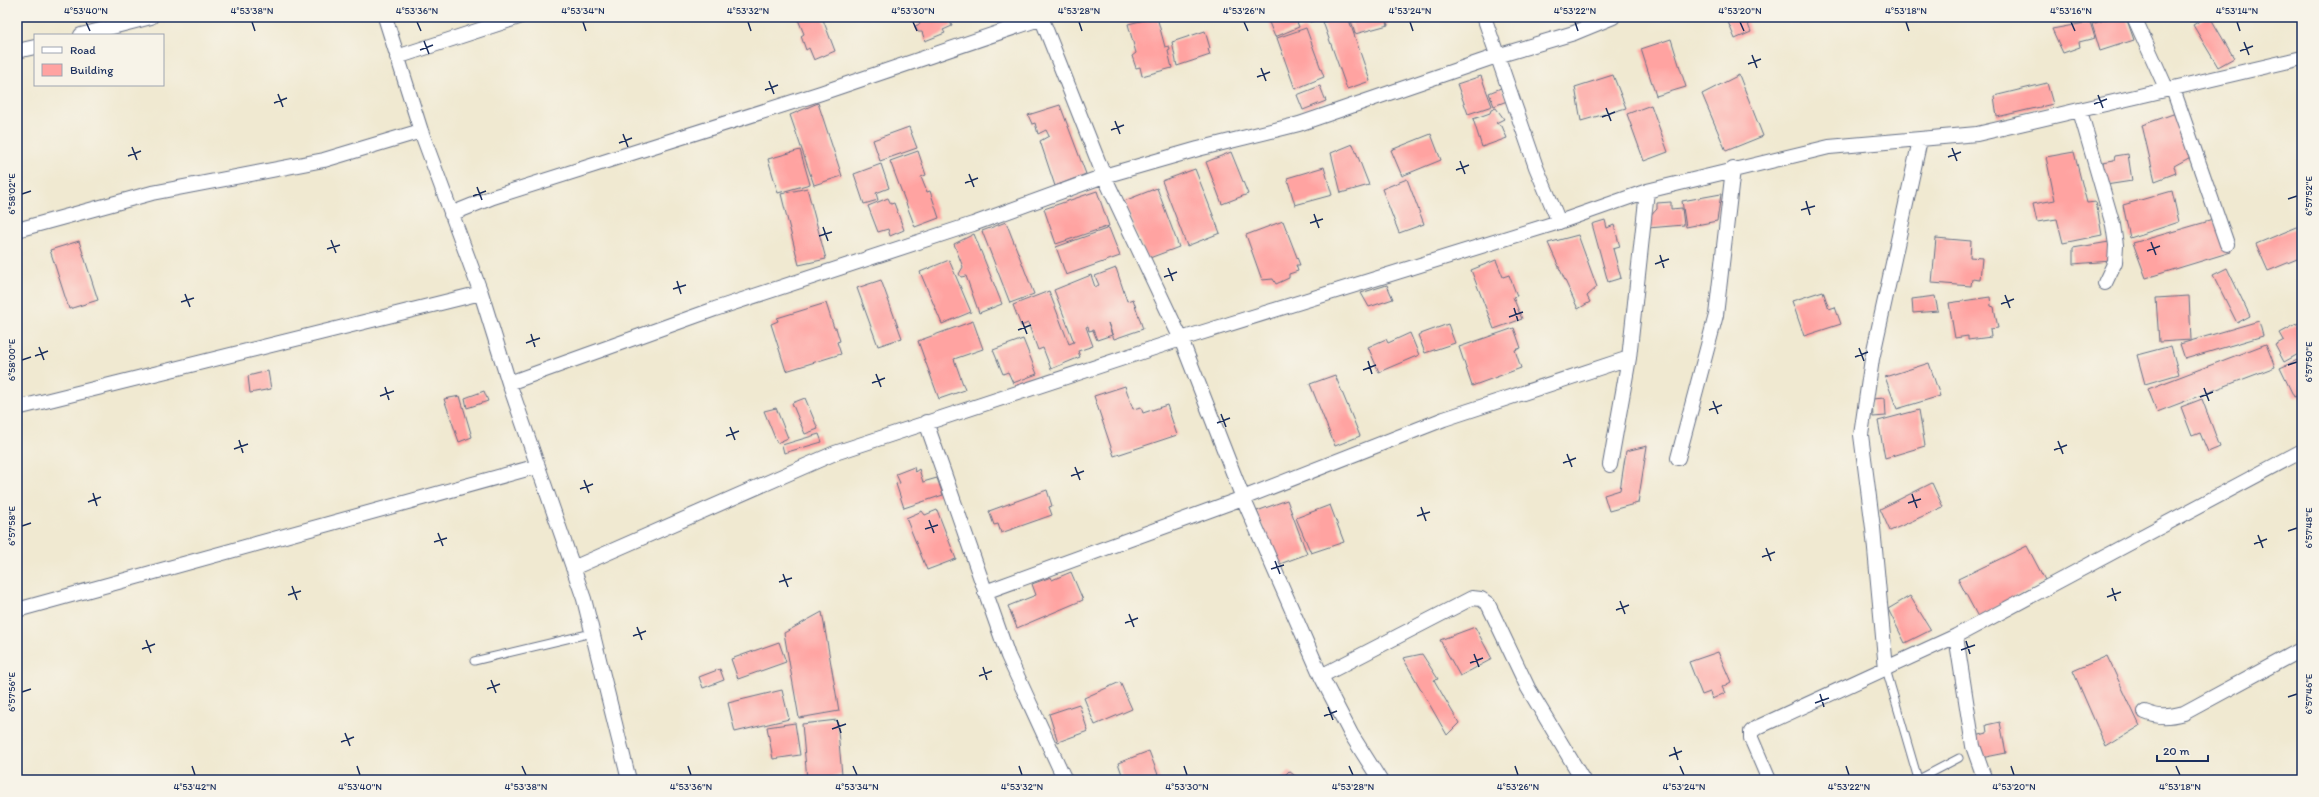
<svg xmlns="http://www.w3.org/2000/svg" width="2319" height="797" viewBox="0 0 2319 797" font-family="Itim,sans-serif">
  <rect width="100%" height="100%" fill="#f7f3e8"/>
  <filter id="ink" filterUnits="userSpaceOnUse"><feTurbulence type="fractalNoise" baseFrequency=".025" numOctaves="2"/><feDisplacementMap in="SourceGraphic" scale="8" xChannelSelector="R" yChannelSelector="G"/><feConvolveMatrix kernelMatrix="1 2 1 2 8 2 1 2 1" color-interpolation-filters="sRGB"/></filter>
  <filter id="wash" filterUnits="userSpaceOnUse"><feTurbulence type="fractalNoise" baseFrequency=".012" numOctaves="4" result="noise"/><feDisplacementMap in="SourceGraphic" scale="16" xChannelSelector="R" yChannelSelector="G"/><feGaussianBlur stdDeviation="0.9" result="paint"/><feColorMatrix in="noise" values="0 0 0 0 0 0 0 0 0 0 0 0 0 0 0 0 0 1.4 0 .05"/><feComposite in="paint" operator="in"/></filter>
  <g filter="url(#wash)">
    <rect width="100%" height="100%" fill="#f0e9d1"/>
    <g id="blocks">
      <path fill="#ffa3a1" d="M797 17H822L835 51 814 60 809 48 806 50 801 36 804 34Z
        M918 17H948L952 26 943 30 945 33 925 41 922 32H918L915 26 920 24Z
        M1157 17 1165 47 1169 46 1170 50 1168 51 1172 68 1142 76 1140 67 1136 68 1132 56 1136 53 1128 24Z
        M1275 17H1295L1299 27 1275 37 1268 20Z
        M1308 17H1324L1310 22Z
        M1337 17H1348L1370 81 1347 89 1323 22Z
        M1350 17H1386L1388 25 1355 34Z
        M1726 17H1745L1751 32 1735 39Z
        M2113 17H2126L2134 40 2100 51 2092 24Z
        M2206 17H2210L2234 58 2218 67 2193 25Z
        M2090 22 2095 38 2079 42 2080 47 2063 53 2052 29Z
        M1306 28 1324 77 1295 89 1277 38Z
        M1205 31 1210 48 1208 49 1210 55 1177 66 1172 42Z
        M1671 39 1686 87 1656 96 1641 49Z
        M1613 75 1626 108 1581 121 1575 87Z
        M1739 75 1763 136 1726 151 1702 94Z
        M1481 76 1492 106 1468 114 1457 84Z
        M2047 83 2053 104 1997 117 1994 96Z
        M1320 86 1326 101 1303 110 1297 95Z
        M1501 88 1507 101 1494 106 1489 93Z
        M818 103 842 176 814 185 790 115Z
        M1060 105 1086 174 1055 186 1040 141 1049 136 1046 130 1038 134 1035 123 1032 124 1028 115Z
        M1651 105 1668 152 1644 161 1627 114Z
        M1496 108 1504 119 1496 123 1502 126 1507 138 1482 147 1473 119 1490 113 1491 110Z
        M2176 113 2196 154 2174 166 2176 173 2155 181 2142 125Z
        M909 127 917 148 880 161 873 140Z
        M1431 134 1441 160 1402 176 1391 150Z
        M1353 144 1369 185 1341 193 1331 153Z
        M800 150 810 184 778 193 768 159Z
        M918 151 926 175 921 177 927 192 930 191 939 218 915 227 890 161Z
        M1231 152 1248 194 1222 204 1206 162Z
        M2074 152 2087 203 2096 202 2102 235 2063 243 2057 219 2037 222 2033 204 2055 200 2046 157Z
        M2128 154 2132 181 2106 185 2103 162 2114 160 2115 156Z
        M881 164 889 188 876 193 878 200 864 204 854 174Z
        M1324 167 1332 195 1295 205 1287 178Z
        M1195 169 1220 233 1187 246 1162 181Z
        M1407 179 1424 224 1399 233 1382 189Z
        M807 188 826 259 799 265 781 194Z
        M1157 188 1179 247 1147 259 1124 201Z
        M1097 191 1109 226 1056 244 1044 209Z
        M2172 191 2179 222 2130 238 2123 205Z
        M1721 194 1717 221 1686 227 1682 201Z
        M888 198 891 204 894 203 904 230 890 236 888 229 878 232 868 206Z
        M1671 202V209L1682 208 1684 225 1648 228V219L1657 209V203Z
        M1605 220 1607 228 1614 225 1620 247 1613 249 1621 278 1608 282 1592 224Z
        M2213 220 2231 252 2146 278 2133 243Z
        M1283 221 1300 265H1296L1298 271 1289 274V278L1276 284 1273 279 1262 280 1246 235Z
        M1006 222 1034 294 1010 303 982 231Z
        M2302 225V257L2268 271 2256 244Z
        M1109 228 1120 256 1066 275 1056 247Z
        M974 234 1002 304 979 313 966 276 961 277 959 274 963 267 954 244Z
        M1578 235 1597 287 1587 296 1590 302 1578 309 1548 243Z
        M1936 238 1971 241 1970 257 1982 258 1980 280 1972 279 1971 286 1932 283Z
        M79 241 98 300 69 309 50 250Z
        M2109 242 2111 261 2073 264V248Z
        M949 260 971 312 942 324 920 272Z
        M1496 260 1503 277 1509 275 1517 296 1513 297 1522 319 1494 329 1471 270Z
        M1116 268 1127 301 1133 299 1143 329 1114 339 1108 323 1112 335 1097 340 1093 330 1089 331 1088 326 1086 327 1093 346 1078 351 1080 357 1051 369 1043 348 1038 350 1028 323 1021 326 1013 305 1049 291 1069 344 1074 342 1054 290 1091 275 1095 287 1099 285 1095 276Z
        M2227 268 2250 316 2237 323 2213 275Z
        M881 280 902 338 878 346 857 288Z
        M1387 285 1393 299 1369 307 1361 293Z
        M1823 291 1829 309 1835 307 1841 324 1804 336 1792 301Z
        M1935 296 1938 311 1913 313 1912 299Z
        M2189 296 2191 340 2159 342 2156 298Z
        M1990 297 1991 306 1994 307 1998 328 1990 329 1991 337 1968 340V336L1955 338 1949 303Z
        M826 303 834 328H836L840 341 837 342 841 354 786 371 771 324 778 321 777 318Z
        M973 321 983 349 954 359 965 390 939 399 918 341Z
        M2259 321 2263 336 2185 359 2180 344Z
        M2302 321V352L2284 362 2275 345 2284 340 2280 333Z
        M1448 324 1455 343 1425 353 1418 335Z
        M1514 328 1521 348 1515 350 1521 368 1472 386 1459 347Z
        M1410 333 1419 355 1379 372 1368 347 1386 339 1388 343Z
        M1023 339 1037 374 1013 383 1008 372 1003 374 993 350Z
        M2266 344 2275 367 2157 412 2148 389Z
        M2171 346 2179 374 2145 384 2137 355Z
        M2302 358V402L2299 395 2294 397 2280 368Z
        M1929 363 1940 396 1897 409 1885 377Z
        M268 371 271 389 250 393 248 376Z
        M1335 375 1360 436 1335 446 1310 384Z
        M1125 386 1133 409 1141 407 1143 413 1167 405 1177 435 1114 456 1094 396Z
        M484 391 488 401 467 408 465 398Z
        M460 396 472 437 459 442 444 399Z
        M805 398 818 429 805 434 792 403Z
        M1885 398 1886 416 1873 417 1872 399Z
        M2202 399 2220 447 2208 452 2200 433 2192 436 2181 407Z
        M776 408 788 438 777 443 764 411Z
        M1919 410 1925 446 1885 458 1878 421Z
        M819 434 822 442 784 453 782 445Z
        M1647 446 1638 503 1609 511 1604 495 1620 490 1626 451Z
        M914 467 915 472 919 469 923 482 937 478 943 495 904 508 896 484 900 483 896 474Z
        M1932 483 1943 507 1890 531 1880 509Z
        M1047 490 1052 506 1049 507 1052 515 1001 533 998 524 994 525 989 511Z
        M1287 500 1307 554 1277 565 1257 511Z
        M1330 505 1344 542 1311 553 1296 518Z
        M937 510 956 559 927 570 906 518 922 511 925 515Z
        M2027 546 2045 580 1978 617 1958 579Z
        M1071 572 1083 600 1017 628 1008 606 1036 595 1032 584 1051 577 1052 580Z
        M1910 596 1931 630 1905 643 1888 609Z
        M822 612 839 711 799 718 784 633Z
        M1475 627 1492 659 1460 676 1440 640Z
        M779 642 786 662 738 679 731 659Z
        M1718 652 1731 682 1722 687 1725 693 1712 699 1710 692 1702 695 1689 662Z
        M1422 654 1438 679 1434 680 1459 723 1447 735 1403 658Z
        M2107 656 2140 726 2106 747 2073 671Z
        M720 669 724 680 703 688 699 677Z
        M1120 682 1132 709 1095 725 1084 698Z
        M782 690 789 719 735 732 728 703Z
        M1079 704 1088 731 1058 742 1049 714Z
        M837 720 842 775 807 779 802 724Z
        M2000 722 2006 753 1981 758 1976 736 1987 733 1986 725Z
        M795 723 800 755 773 759 767 727Z
        M1149 751 1160 780H1124L1118 763Z
        M1289 771 1300 780H1280Z"/>
    </g>
  </g>
  <g filter="url(#ink)">
    <use href="#blocks" fill-opacity="0" stroke="#667086" stroke-width="1"/>
    <g fill="none" stroke-linecap="round" stroke-linejoin="round">
      <g stroke="#667086" stroke-width="9">
        <path id="lane" d="M474 661 592 633
          M1886 669 1918 779
          M1917 780 1959 758"/>
      </g>
      <g stroke="#667086" stroke-width="16">
        <path id="street" d="M385 17 421 131 481 293 509 383 584 599 629 780
          M1041 17 1104 176 1181 339 1243 498 1321 676 1351 734 1380 780
          M1484 17 1536 167 1559 222
          M2134 17 2167 90
          M81 35 151 17
          M17 51 35 47
          M397 57 519 17
          M2173 89 2227 244
          M2080 111 2113 225 2116 245 2115 262 2105 283
          M451 214 493 197 821 93 1045 17
          M17 230 152 193 324 160 421 131
          M509 383 715 309 973 224 1104 176 1198 149 1299 124 1497 56 1574 33 1613 17
          M17 408 481 293
          M926 422 1008 656 1065 780
          M1678 458 1716 315 1733 169
          M1610 465 1629 358 1647 191
          M573 568 835 453 1181 339 1559 222 1647 191 1829 147 1977 134 2302 58
          M985 592 1243 498 1444 419 1629 358
          M17 610 538 466
          M1956 636 1973 746 1985 780
          M1886 669 1873 528 1861 435 1872 359 1920 140
          M1321 676 1472 598 1481 599 1488 604 1528 688 1583 780
          M2145 712C2159 718 2169 717 2184 713L2302 649
          M1769 780 1751 738V732L1756 728 1956 636 2302 451"/>
      </g>
      <use href="#lane" stroke="#fff" stroke-width="7"/>
      <use href="#street" stroke="#fff" stroke-width="14"/>
    </g>
  </g>
  <path fill="none" stroke="#1b2f5e" stroke-width="1.5" d="M86 22 90 31M252 22 255 31M417 22 421 31M583 22 586 31M748 22 751 31M913 22 917 31M1079 22 1082 31M1244 22 1248 31M1410 22 1413 31M1575 22 1578 31M1740 22 1744 31M1906 22 1909 31M2071 22 2075 31M2237 22 2240 31M424 41 429 54M2244 42 2249 55M420 50 433 45M2240 51 2253 46M1752 55 1757 68M1748 64 1761 59M1261 68 1266 81M1257 77 1270 72M769 81 774 94M765 90 778 85M278 94 283 107M2098 95 2103 108M274 103 287 98M2094 104 2107 99M1606 108 1611 121M1602 117 1615 112M1115 121 1120 134M1111 130 1124 125M623 134 628 147M619 143 632 138M132 147 137 160M1952 148 1957 161M128 156 141 151M1948 157 1961 152M1460 161 1465 174M1456 170 1469 165M969 174 974 187M965 183 978 178M477 187 482 200M22 194 31 191M473 196 486 191M2288 199 2297 196M1806 201 1810 215M1801 210 1815 206M1314 214 1319 228M1310 223 1323 219M823 227 828 241M819 236 832 232M331 240 336 253M2151 242 2156 255M327 249 340 245M2147 251 2160 246M1660 255 1664 268M1655 264 1669 259M1168 268 1173 281M1164 277 1177 272M677 281 681 294M673 289 686 285M185 294 190 307M2005 295 2010 308M181 302 194 298M2001 304 2014 299M1514 308 1518 321M1509 317 1523 312M1022 321 1027 334M1018 330 1031 325M531 334 535 347M526 343 540 338M39 347 44 360M1859 348 1864 361M35 356 48 351M1855 357 1868 352M22 360 31 357M1368 361 1372 374M2288 365 2297 362M1363 370 1376 365M876 374 881 387M872 383 885 378M385 387 389 400M2204 388 2209 401M380 396 394 391M2200 397 2213 392M1713 401 1718 414M1709 410 1722 405M1221 414 1226 427M1217 423 1230 418M730 427 735 440M726 436 739 431M239 440 243 453M2058 441 2063 454M234 449 248 444M2054 450 2067 445M1567 454 1572 467M1563 463 1576 458M1075 467 1080 480M1071 476 1084 471M584 480 589 493M580 489 593 484M93 493 97 506M1912 494 1917 508M88 502 101 497M1908 503 1921 499M1421 507 1426 521M1417 516 1430 512M929 520 934 533M22 526 31 523M925 529 938 525M2288 531 2297 528M438 533 443 546M2258 535 2263 548M434 542 447 538M2254 544 2267 539M1766 548 1771 561M1762 557 1775 552M1275 561 1280 574M1271 569 1284 565M783 574 788 587M779 582 792 578M292 586 297 600M2112 588 2116 601M288 595 301 591M2107 597 2121 592M1620 601 1625 614M1616 610 1629 605M1129 614 1134 627M1125 623 1138 618M637 627 642 640M633 636 646 631M146 640 151 653M1966 641 1970 654M142 649 155 644M1961 650 1975 645M1474 654 1479 667M1470 663 1483 658M983 667 987 680M979 676 992 671M491 680 496 693M487 689 500 684M22 692 31 689M1820 694 1824 707M2288 697 2297 694M1815 703 1829 698M1328 707 1333 720M1324 716 1337 711M837 720 841 733M832 729 846 724M345 733 350 746M341 742 354 737M1674 747 1678 760M1669 756 1682 751M192 766 195 775M357 766 360 775M522 766 526 775M688 766 691 775M853 766 857 775M1019 766 1022 775M1184 766 1187 775M1349 766 1353 775M1515 766 1518 775M1680 766 1684 775M1846 766 1849 775M2011 766 2014 775M2176 766 2180 775"/>
  <rect width="2319" height="797" fill="none" stroke="#f7f3e8" stroke-width="44"/>
  <rect x="34" y="34" width="130" height="52" fill="#f7f3e8" stroke="#9fa5b1"/>
  <rect x="42" y="47" width="20" height="6" fill="#ffffff" stroke="#9fa5b1"/>
  <text x="70" y="54" font-size="12" fill="#1b2f5e">Road</text>
  <rect x="42" y="64" width="20" height="12" fill="#ffa3a1" stroke="#9fa5b1"/>
  <text x="70" y="74" font-size="12" fill="#1b2f5e">Building</text>
  <path d="M2157 755v6h51v-6" fill="none" stroke="#1b2f5e" stroke-width="2"/>
  <text x="2163" y="755" font-size="12" fill="#1b2f5e" stroke="#f7f3e8" stroke-width="3" paint-order="stroke">20 m</text>
  <rect x="22" y="22" width="2275" height="753" fill="none" stroke="#1b2f5e" stroke-width="1.5"/>
  <g font-size="10" text-anchor="middle" fill="#1b2f5e">
    <text x="86" y="14">4°53'40"N</text>
    <text x="252" y="14">4°53'38"N</text>
    <text x="417" y="14">4°53'36"N</text>
    <text x="583" y="14">4°53'34"N</text>
    <text x="748" y="14">4°53'32"N</text>
    <text x="913" y="14">4°53'30"N</text>
    <text x="1079" y="14">4°53'28"N</text>
    <text x="1244" y="14">4°53'26"N</text>
    <text x="1410" y="14">4°53'24"N</text>
    <text x="1575" y="14">4°53'22"N</text>
    <text x="1740" y="14">4°53'20"N</text>
    <text x="1906" y="14">4°53'18"N</text>
    <text x="2071" y="14">4°53'16"N</text>
    <text x="2237" y="14">4°53'14"N</text>
    <text transform="translate(11 194) rotate(-90)" y="4">6°58'02"E</text>
    <text transform="translate(2308 196) rotate(-90)" y="4">6°57'52"E</text>
    <text transform="translate(11 360) rotate(-90)" y="4">6°58'00"E</text>
    <text transform="translate(2308 362) rotate(-90)" y="4">6°57'50"E</text>
    <text transform="translate(11 526) rotate(-90)" y="4">6°57'58"E</text>
    <text transform="translate(2308 528) rotate(-90)" y="4">6°57'48"E</text>
    <text transform="translate(11 692) rotate(-90)" y="4">6°57'56"E</text>
    <text transform="translate(2308 694) rotate(-90)" y="4">6°57'46"E</text>
    <text x="195" y="790">4°53'42"N</text>
    <text x="360" y="790">4°53'40"N</text>
    <text x="526" y="790">4°53'38"N</text>
    <text x="691" y="790">4°53'36"N</text>
    <text x="857" y="790">4°53'34"N</text>
    <text x="1022" y="790">4°53'32"N</text>
    <text x="1187" y="790">4°53'30"N</text>
    <text x="1353" y="790">4°53'28"N</text>
    <text x="1518" y="790">4°53'26"N</text>
    <text x="1684" y="790">4°53'24"N</text>
    <text x="1849" y="790">4°53'22"N</text>
    <text x="2014" y="790">4°53'20"N</text>
    <text x="2180" y="790">4°53'18"N</text>
  </g>
</svg>
